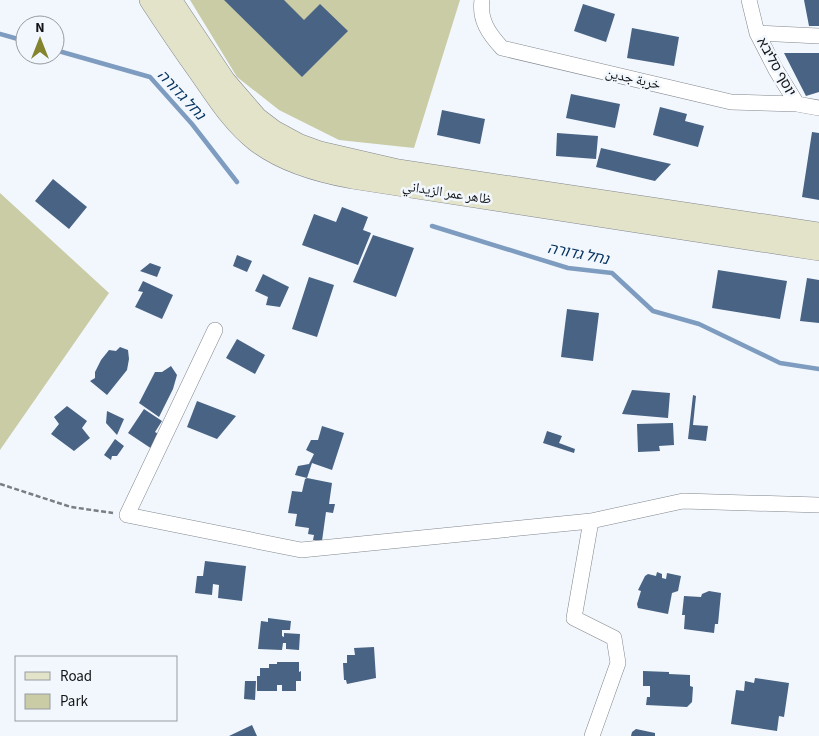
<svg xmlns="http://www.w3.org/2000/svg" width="819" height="736" font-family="'Source Sans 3','Noto Naskh Arabic','Noto Sans Hebrew',sans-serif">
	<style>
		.green { fill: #cacca6 }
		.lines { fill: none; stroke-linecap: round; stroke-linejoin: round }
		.stream { stroke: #7e9cbf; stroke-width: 4.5 }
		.building { fill: #486383 }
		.street-casing { stroke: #82878d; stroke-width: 16 }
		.secondary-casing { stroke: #82878d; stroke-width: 22 }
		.path { stroke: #7a7e82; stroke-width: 2.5; stroke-dasharray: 5 2.5; stroke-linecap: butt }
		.street { stroke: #fff; stroke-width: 15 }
		.secondary { stroke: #e3e3ca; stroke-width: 21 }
		.labels { text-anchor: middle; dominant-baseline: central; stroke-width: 5; stroke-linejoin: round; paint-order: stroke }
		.street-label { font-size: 14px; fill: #121416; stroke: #f2f7fe }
		.water-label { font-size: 15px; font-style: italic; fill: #04325e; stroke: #f2f7fe }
	</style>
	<rect width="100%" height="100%" fill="#f2f7fe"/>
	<path class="green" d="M190 0H460L414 148 339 140 279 110 237 77Z
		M0 193 109 293 0 450Z"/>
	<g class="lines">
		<path class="stream" d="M0 34 25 41
			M55 50 150 77 192 124 237 182
			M432 226 568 268 612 273 653 311 699 324 780 363 819 369"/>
	</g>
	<path class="building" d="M224 0H284L304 20 320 4 348 31 302 77Z
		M804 0H819V26H809Z
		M583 4 615 14 606 42 574 31Z
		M632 28 679 37 674 66 627 58Z
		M784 53H819V92L806 96Z
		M571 94 620 104 615 128 566 118Z
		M660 107 687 114 685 121 704 126 698 147 653 135Z
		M442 110 485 119 480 144 437 135Z
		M812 132 819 133V200L802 197Z
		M557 133 598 136 596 159 556 156Z
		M601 148 671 164 655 181 596 167Z
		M53 179 87 207 69 229 35 201Z
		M342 207 368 217 363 230 371 233 358 265 302 245 314 214 336 222Z
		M373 235 414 248 396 297 353 282Z
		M237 255 252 261 247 272 233 266Z
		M150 263 161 267 157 277 140 271Z
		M718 270 787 281 780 319 712 308Z
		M263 274 289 287 280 307 266 305 268 297 255 291Z
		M309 277 334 285 317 337 292 329Z
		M807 278 819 280V323L800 321Z
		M143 281 173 295 162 319 135 307 143 292 138 291Z
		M567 309 599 313 593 361 561 357Z
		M237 339 265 355 255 374 226 358Z
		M120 347 128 350 129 359 127 370 107 395 90 381 95 378V372L101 360 109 350 116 351Z
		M171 366 177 375 173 389 159 417 139 403 155 372H162Z
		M632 390 670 393 668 418 622 414Z
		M693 395 696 396 693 425 708 426 706 441 688 439Z
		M197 401 236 416 217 439 187 427Z
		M67 406 87 421 82 428 90 438 74 451 51 434 59 424 54 417Z
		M144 409 162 421 155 432 160 435 152 449 128 433Z
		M107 411 124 419 117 435 106 423Z
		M673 423 674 445 659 446 660 451 638 452 637 424Z
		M322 426 344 433 332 470 312 463 307 478 332 483 329 504H335L333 513 326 512 322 541 313 540 314 535 308 534 309 528 295 526 297 514 288 513 292 491 302 492 305 479 307 478 295 475 298 466 309 464 314 454 306 450 311 440H318Z
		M547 431 562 436 559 443 575 449 574 453 543 443Z
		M115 439 124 446 117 456H112L111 460 104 455Z
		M205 561 246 566 242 601 218 598 219 585 213 584 212 595 195 593 197 576H203Z
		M657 572 662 574V578L666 579 667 573 681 576 678 591 672 593 668 614 638 608 637 604 641 591 638 590 645 576 648 574 656 576Z
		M709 591 721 593 718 624H715L714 633 684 629 685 615H682L684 596 701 597 702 594Z
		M268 618 291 621 290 630H282V636L284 637V633L300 634 299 650 286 649V643H283L282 650 258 649 261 621 268 622Z
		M374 647 376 678 347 684 346 680H344L343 663H347V655H355L354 648Z
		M277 662H299V672L301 671V681H296V691H282V685H277V691H257V676H260V668H269V664H277Z
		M643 671 669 672V674L690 675V686L693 687 692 702 687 707 646 705 647 697H650V686H643Z
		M755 678 789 683 784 717 779 716 777 731 731 724 736 690 744 691 745 681 754 683Z
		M245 681H256L255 700 244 699Z
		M252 725 257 736H229Z
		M636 729 655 733V736H631L632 732Z"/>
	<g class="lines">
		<defs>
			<path id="street" d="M482 0C479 20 489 34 502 48L731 102 797 104 819 108
				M749 0 757 33 776 70 797 104
				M757 33 819 36
				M215 330 127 515 301 550 591 521 683 501 819 505
				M591 521 574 618 614 638 618 663 592 736"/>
			<path id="secondary" d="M150 0C167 26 184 51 202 76 218 99 233 123 256 141 283 162 319 172 352 178L819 250
				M171 0 225 81 257 118 274 131 298 144 320 152 398 170 819 233"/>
		</defs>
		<use href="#street" class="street-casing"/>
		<use href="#secondary" class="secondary-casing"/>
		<path class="path" d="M0 484 71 507 113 513"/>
		<use href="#street" class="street"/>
		<use href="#secondary" class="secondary"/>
	</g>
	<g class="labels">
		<g class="street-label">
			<text transform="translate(776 67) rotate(61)">יוסף סליבא</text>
			<text transform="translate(633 79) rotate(13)">خربة جدين</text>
			<text transform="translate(447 193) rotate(9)">ظاهر عمر الزيداني</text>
		</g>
		<g class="water-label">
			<text transform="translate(181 95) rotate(47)">נחל גדורה</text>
			<text transform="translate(578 254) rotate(11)">נחל גדורה</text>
		</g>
	</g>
	<rect x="15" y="656" width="162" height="65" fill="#f2f7fe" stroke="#989ca1"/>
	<rect x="25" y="672" width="25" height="8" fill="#e3e3ca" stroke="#989ca1"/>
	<text x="60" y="681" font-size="15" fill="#121416">Road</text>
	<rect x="25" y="694" width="25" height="15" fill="#cacca6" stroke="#989ca1"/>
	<text x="60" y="706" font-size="15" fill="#121416">Park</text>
	<g transform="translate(40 40)"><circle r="24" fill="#f2f7fe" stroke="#989ca1"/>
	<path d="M0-4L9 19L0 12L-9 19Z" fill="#83842d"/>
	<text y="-8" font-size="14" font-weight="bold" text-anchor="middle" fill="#121416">N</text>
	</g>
</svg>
